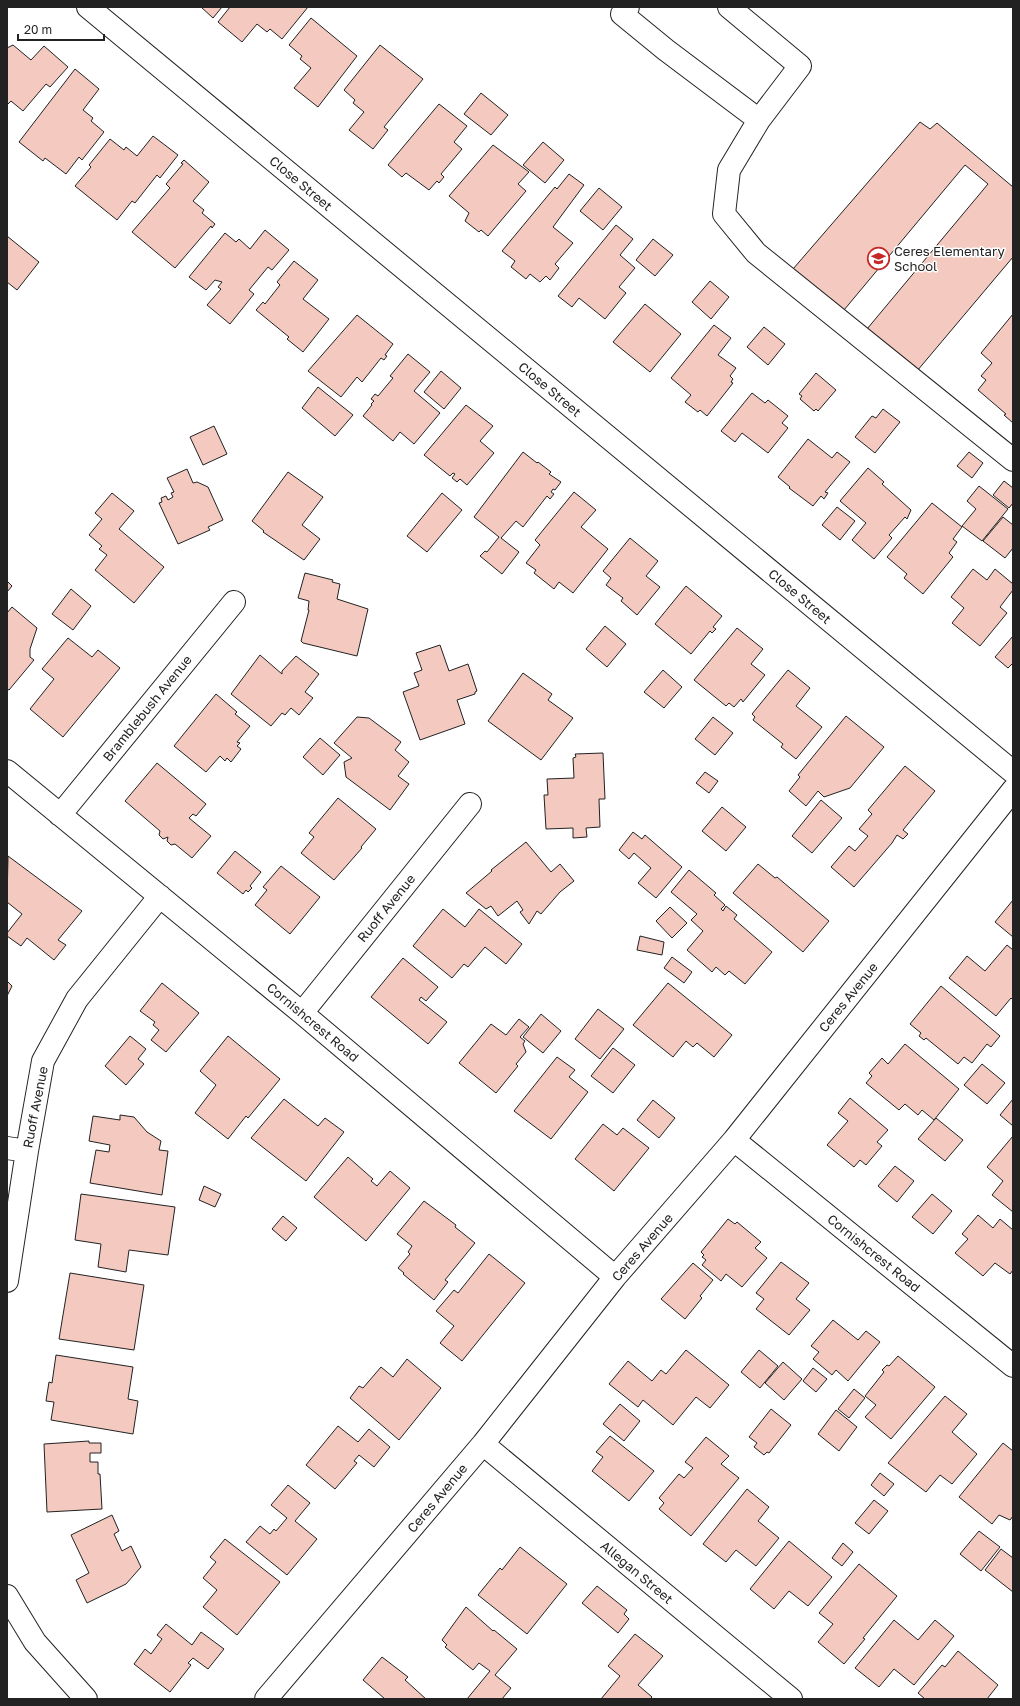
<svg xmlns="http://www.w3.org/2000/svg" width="1020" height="1706" font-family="'Golos Text',sans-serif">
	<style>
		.building { fill: #f3c9c0; stroke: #222 }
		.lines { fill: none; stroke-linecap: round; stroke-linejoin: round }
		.minor-casing { stroke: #222; stroke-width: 24 }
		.minor { stroke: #fff; stroke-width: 22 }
		.labels { text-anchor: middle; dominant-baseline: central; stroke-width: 3; stroke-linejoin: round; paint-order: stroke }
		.street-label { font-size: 13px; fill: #222; stroke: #fff }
		.poi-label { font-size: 13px; fill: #222; stroke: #fff; text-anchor: start }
	</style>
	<rect width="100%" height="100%" fill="#fff"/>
	<path class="building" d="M201 7H222L213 18Z
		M230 7H308L282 39 270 29 267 32 257 24 242 42 218 22Z
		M311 18 357 56 318 107 294 88 311 68 300 59 302 56 289 45Z
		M13 45 31 60 44 46 68 67 50 87 46 84 23 111 11 101 7 105V48Z
		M380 45 423 79 384 127 388 130 373 149 349 130 364 112 353 103 355 100 344 90Z
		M75 69 99 89 83 110 93 118 91 121 104 132 82 160 79 157 66 174 45 158 43 161 19 142Z
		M481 93 508 115 491 135 464 114Z
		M439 104 467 126 454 142 462 149 441 174 444 177 439 183 437 181 429 190 406 173 402 177 388 165Z
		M920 122 930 129 937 123 1013 187V257L917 371 867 329 988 184 965 165 844 310 793 269Z
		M153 136 178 155 160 178 157 175 135 203 132 201 117 220 75 186 91 167 89 165 110 139 124 150 126 147 137 156Z
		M543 142 564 160 545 183 523 165Z
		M493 145 529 172 518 184 526 191 488 236 481 230 479 232 465 221 469 213 449 196Z
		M184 160 209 182 193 201 204 210 202 213 215 224 212 228 211 226 175 268 132 232 170 188 166 184 183 164 181 163Z
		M569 174 584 185 553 227 573 243 555 264 559 268 550 280 546 276 540 282 530 274 526 279 511 267 515 261 502 251 555 187 557 189Z
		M599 188 622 207 603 230 580 211Z
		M616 225 633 239 620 255 635 268 619 287 626 293 605 319 579 298 572 307 558 296Z
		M265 230 289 250 272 270 268 267 249 290 254 294 230 324 207 305 221 289 218 287 222 282 215 280 206 290 189 277 225 233 236 242 239 239 250 249Z
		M7 236 39 262 17 290 7 282Z
		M653 239 673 255 655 276 636 260Z
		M294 261 318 280 303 299 329 319 303 352 287 339 289 337 256 310 263 302 265 304 280 285 277 282Z
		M710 281 729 297 711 319 692 302Z
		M645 304 681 334 650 372 613 342Z
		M1013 314V423L1004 415 1006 414 978 390 986 380 981 376 992 363 981 353Z
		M357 315 393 344 385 355 387 356 384 360 381 358 362 382 357 377 341 397 308 371Z
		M714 325 731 338 718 355 736 368 730 376 733 379 731 382 733 383 707 416 700 410 698 412 685 402 691 395 671 378Z
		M764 327 785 344 768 365 747 347Z
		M408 354 430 372 414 391 440 413 414 444 400 432 393 441 363 416 372 405 371 404 374 401 371 399 375 394 378 396 393 378 390 376Z
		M441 371 461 388 444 409 424 392Z
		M816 373 836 390 818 411 816 409 814 411 800 399 802 396 799 394Z
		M318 387 353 415 335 436 302 408Z
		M752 393 765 403 768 400 788 416 782 423 788 428 768 453 742 433 735 442 721 431Z
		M466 405 493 426 480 441 494 453 467 485 460 479 457 482 452 478 455 474 453 473 450 476 424 455Z
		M883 409 900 422 875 453 855 437 872 416 876 418Z
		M214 426 227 454 203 465 190 437Z
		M808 439 832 458 837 452 850 462 825 492 828 493 824 499 821 496 813 506 789 488 790 487 778 477Z
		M523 452 537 463 538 462 551 472 549 474 561 482 555 490 553 489 551 492 554 494 550 499 547 496 523 527 516 521 501 538 519 552 502 574 480 556 485 551 487 552 499 537 474 517Z
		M969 452 983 463 972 478 957 466Z
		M868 468 884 482 882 484 911 510 907 519 905 517 889 535 892 538 874 559 852 540 866 523 840 501Z
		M187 469 193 483 197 482 208 487 223 520 208 527 210 530 178 544 159 503 162 502 161 498 166 496 168 500 173 497 171 493 174 492 167 478Z
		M288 472 323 497 302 525 320 539 304 560 263 532 264 531 252 521Z
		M1004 481 1013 488V503L1009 508 993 495Z
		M979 486 1008 509 982 541 962 526 976 509 967 501Z
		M574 492 596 510 581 527 608 549 573 593 559 582 554 589 534 573 536 570 526 563 540 545 535 540Z
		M112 493 134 511 119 529 164 567 134 603 95 570 107 555 99 549 102 546 89 535 102 519 95 513Z
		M442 493 462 510 427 552 407 536Z
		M932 503 962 527 953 539 957 542 949 553 953 557 923 594 904 578 907 574 887 557Z
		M837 507 855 521 840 540 822 525Z
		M1003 517 1013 525V548L1005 558 983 541Z
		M630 538 658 561 646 576 660 587 637 615 621 601 623 598 606 585 611 578 603 571Z
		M973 569 987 580 995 569 1013 584V590L1000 607 1007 613 980 646 952 623 964 608 951 597Z
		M305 573 333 580 332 582 340 584 337 599 368 609 357 656 303 643 301 641 309 610H308L309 601 298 598Z
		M7 581 12 586 7 592Z
		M686 586 722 616 713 627 716 629 712 633 710 631 691 654 655 624Z
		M71 589 91 606 73 630 52 614Z
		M12 607 37 628 30 649V657L34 660 9 690 7 689V613Z
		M605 626 626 644 607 667 586 649Z
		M737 628 763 649 751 664 765 675 743 702 741 699 734 707 729 703 726 706 694 680Z
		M1013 636V663L1008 668 995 657Z
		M68 638 92 657 98 650 120 668 63 737 30 709 54 679 42 669Z
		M440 645 449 671 468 664 477 691 475 692V694L457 700 465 724 420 740 403 692 419 686 414 673 422 670 416 653Z
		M260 655 282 674V671L296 656 319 674 305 692 313 698 299 715 291 708 285 715 282 713 271 726 231 694Z
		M663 670 682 687 664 708 644 692Z
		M788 670 810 688 796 706 822 727 796 759 781 747 783 744 753 720 755 717 752 714Z
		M523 673 552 694 548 700 573 718 541 760 488 721Z
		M216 694 237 712 235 714 250 726 237 742 240 743 237 746 241 749 231 762 227 758 225 761 220 756 206 772 174 746Z
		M846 716 884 747 850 788 824 797 818 791 806 806 789 791 800 777 798 775Z
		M357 717 369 718 401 742 395 750 409 762 398 776 409 784 390 810 346 777 344 762 352 758 334 743Z
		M713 717 733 733 715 755 695 739Z
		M320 738 340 755 323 775 303 757Z
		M603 753 605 799H599L600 827 586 828 587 837 573 838V828L546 829 544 795H548L547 779 574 778 573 758 576 757 575 754Z
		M157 763 206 804 196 816 193 814 189 818 211 836 192 858 175 844 171 845 167 841 168 837 163 839 159 835 160 831 125 801Z
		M905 766 935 791 903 830 908 834 903 839 897 835 892 843 854 887 831 867 849 846 855 851 868 836 859 829 872 814 868 810Z
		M705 772 718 781 709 793 696 783Z
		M338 798 376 829 361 847 362 848 334 880 301 853 314 837 309 833Z
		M821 800 842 818 812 853 792 836Z
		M722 807 746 827 726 851 702 831Z
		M633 832 642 839 645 835 682 867 656 898 638 883 651 868 634 853 629 859 619 850Z
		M526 842 551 872 560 864 574 881 560 892 541 914 537 911 529 924 520 912 523 910 517 901 498 916 491 906 486 909 466 893 492 871 491 870Z
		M235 851 261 872 250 886 252 888 248 892 246 890 243 894 217 873Z
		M8 856 82 911 58 940 66 945 54 960 27 938 21 946 7 936V933L22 914 7 902Z
		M758 864 775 878 777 877 829 921 803 952 733 893Z
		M281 866 320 897 290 934 255 905 267 890 263 887Z
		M689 870 716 893 714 895 725 905 721 909 723 911 726 906 737 915 734 919 772 952 745 984 729 971 725 975 716 967 712 972 687 950 703 931 691 920 697 914 671 892Z
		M1013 900V937L995 922Z
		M670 907 687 923 672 938 656 921Z
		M443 909 465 927 479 909 522 944 506 964 485 947 468 967 464 964 452 978 413 946Z
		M640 936 664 942 662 955 637 950Z
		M1007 945 1013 950V1000L1011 998 996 1016 949 978 967 956 985 971Z
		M672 957 692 972 684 983 664 968Z
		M403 958 438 987 426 1001 421 997 419 1000 447 1022 428 1044 371 997Z
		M7 981 12 986 7 996Z
		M162 983 199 1013 166 1052 151 1040 159 1030 153 1025 155 1022 140 1011Z
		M668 983 732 1035 714 1057 697 1043 693 1047 686 1041 673 1057 633 1025Z
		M941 986 1000 1036 991 1047 987 1044 972 1063 964 1057 958 1064 926 1038 924 1040 919 1036 921 1033 910 1024Z
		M598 1009 624 1029 600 1059 575 1039Z
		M541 1014 561 1031 543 1053 523 1037Z
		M519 1019 529 1027 520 1037 525 1041 523 1044 526 1052 516 1064 518 1066 496 1093 459 1063 491 1024 506 1035Z
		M130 1036 146 1049 138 1059 144 1064 126 1085 105 1066Z
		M228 1036 280 1079 248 1118 246 1116 228 1139 195 1113 216 1085 200 1071Z
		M905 1044 959 1089 934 1120 922 1110 918 1115 905 1104 899 1110 866 1083 872 1076 869 1073 882 1058 888 1064Z
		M613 1048 635 1065 613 1093 591 1076Z
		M557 1057 575 1070 569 1077 588 1092 551 1139 514 1111Z
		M982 1064 1005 1083 987 1104 964 1085Z
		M850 1098 888 1130 877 1142 882 1146 866 1165 860 1160 854 1167 827 1145 848 1121 838 1113Z
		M284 1099 318 1126 325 1118 344 1132 306 1181 251 1138Z
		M1013 1099V1126L1000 1115Z
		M653 1100 675 1118 659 1138 637 1120Z
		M120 1115 134 1117 147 1132 161 1141 159 1150 168 1151 162 1195 90 1183 96 1150 109 1152 110 1145 89 1141 93 1116 120 1120Z
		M936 1118 963 1140 945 1161 918 1139Z
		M603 1124 617 1135 623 1128 649 1148 614 1191 575 1159Z
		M1013 1136V1212L992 1195 1003 1181 987 1167Z
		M348 1157 373 1179 371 1181 377 1186 390 1171 410 1188 366 1241 314 1197Z
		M895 1166 914 1181 897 1202 878 1186Z
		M204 1186 221 1194 215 1207 199 1200Z
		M81 1194 175 1207 168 1255 129 1250 126 1272 98 1267 101 1244 75 1240Z
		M932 1194 952 1211 933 1234 912 1217Z
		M424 1201 456 1225 455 1227 475 1243 445 1280 448 1282 434 1300 403 1274 404 1273 398 1268 410 1254 408 1252 412 1246 397 1234Z
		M978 1215 993 1228 1000 1219 1013 1230V1270L1010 1274 995 1263 983 1276 955 1253 968 1239 962 1234Z
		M283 1216 297 1228 286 1241 272 1229Z
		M728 1219 735 1224 737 1222 761 1242 755 1248 767 1258 742 1287 726 1274 721 1281 702 1265 706 1260 702 1257 704 1255 701 1252Z
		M489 1254 525 1283 462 1361 440 1343 454 1326 436 1311 454 1290 458 1293Z
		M781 1262 809 1283 796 1299 810 1310 789 1335 756 1309 764 1299 756 1293Z
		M693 1263 713 1280 700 1296 702 1298 685 1319 661 1299Z
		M70 1273 144 1285 134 1350 59 1339Z
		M833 1320 858 1340 866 1331 880 1342 848 1381 836 1370 832 1375 813 1359 819 1352 811 1346Z
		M686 1350 729 1385 710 1408 696 1397 673 1425 643 1400 638 1407 609 1384 628 1361 652 1381 661 1370 666 1374Z
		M759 1350 778 1366 760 1388 741 1372Z
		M56 1355 133 1367 128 1399 138 1401 133 1434 51 1420 54 1402 46 1401 49 1382 52 1383Z
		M898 1356 935 1387 891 1439 865 1417 876 1405 865 1396 884 1372 882 1370 887 1365 889 1366Z
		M407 1359 441 1388 399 1440 350 1398 359 1386 363 1388 381 1367 393 1377Z
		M783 1362 802 1379 784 1400 765 1383Z
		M813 1368 827 1379 816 1392 803 1381Z
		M854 1389 865 1398 849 1418 838 1409Z
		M945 1396 967 1414 952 1432 977 1454 952 1484 940 1475 926 1492 888 1463Z
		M620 1404 640 1421 624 1441 603 1424Z
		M771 1409 791 1425 769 1453 767 1452 764 1455 754 1447 757 1443 749 1437Z
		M836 1410 857 1427 839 1451 818 1434Z
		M338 1426 358 1442 369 1429 390 1447 374 1467 359 1455 354 1461 357 1463 335 1489 306 1465Z
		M610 1436 654 1471 629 1501 592 1471 603 1457 596 1452Z
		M706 1437 729 1456 721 1464 739 1478 691 1536 659 1509 664 1503 659 1498 679 1474 684 1478 693 1468 685 1462Z
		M89 1441V1443H101V1453H90V1462H98V1474H100L102 1509 47 1512 44 1444Z
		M1003 1443 1013 1451V1516L1010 1520 999 1515 992 1524 959 1497Z
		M880 1473 894 1484 884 1496 871 1485Z
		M288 1485 310 1503 295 1521 317 1539 287 1575 246 1542 260 1526 270 1534 274 1529 276 1531 287 1518 271 1505Z
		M747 1489 769 1507 758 1521 779 1538 756 1566 736 1550 726 1562 703 1544Z
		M874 1500 888 1511 869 1534 855 1523Z
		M112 1515 119 1531 114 1534 122 1551 131 1546 141 1567 126 1584 87 1603 76 1580 89 1573 71 1535Z
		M979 1531 1000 1547 981 1571 960 1554Z
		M225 1539 280 1582 237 1635 203 1607 217 1590 203 1578 216 1562 210 1557Z
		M789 1541 832 1577 808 1606 789 1591 774 1609 750 1589Z
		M843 1543 853 1552 842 1566 832 1558Z
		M520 1547 567 1584 527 1634 478 1595 500 1568 502 1570Z
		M1001 1549 1013 1558V1592L985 1570Z
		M859 1564 897 1596 863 1638 865 1639 844 1664 818 1642 833 1624 819 1613Z
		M597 1586 627 1610 624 1614 629 1619 618 1633 582 1603Z
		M466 1607 493 1631 494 1630 517 1649 495 1675 511 1688 502 1699H467L490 1671 479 1663 473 1670 445 1647 447 1645 442 1640Z
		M894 1620 918 1640 935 1620 954 1636 914 1685 894 1669 879 1687 855 1668Z
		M166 1624 192 1645 201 1632 224 1649 208 1669 193 1658 188 1663 191 1665 170 1692 134 1664 145 1649 151 1654 162 1639 157 1635Z
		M635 1634 663 1656 638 1685 652 1697 650 1699H601L620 1676 608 1666Z
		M958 1651 998 1685 987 1699H925L918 1693 942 1665 945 1667Z
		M382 1657 408 1677 405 1680 426 1699H385L363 1680Z"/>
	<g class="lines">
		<defs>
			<path id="minor" d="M88 7 1013 772
				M628 7 622 14 666 50 759 120
				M729 7 800 66 759 120 729 170 724 214 756 253 1013 460
				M7 771 302 1013 615 1277
				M60 815 234 602
				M302 1013 470 804
				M734 1140 1013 1366
				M7 1148 27 1151
				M7 1281 27 1151 43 1061 77 999 160 896
				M483 1444 791 1699
				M7 1596 35 1642 86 1699
				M266 1699 483 1444 615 1277 734 1140 1013 790"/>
		</defs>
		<use href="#minor" class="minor-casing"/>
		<use href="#minor" class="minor"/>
	</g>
	<defs>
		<symbol id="school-ring" viewBox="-11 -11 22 22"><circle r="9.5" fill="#fff" stroke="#c62828" stroke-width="1.5"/><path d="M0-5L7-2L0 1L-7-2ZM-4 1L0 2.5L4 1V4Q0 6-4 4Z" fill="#c62828"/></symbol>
	</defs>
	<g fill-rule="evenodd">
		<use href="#school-ring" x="866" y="246" width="25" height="25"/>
	</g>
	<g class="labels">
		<g class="street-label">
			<text transform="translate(301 183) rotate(40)">Close Street</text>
			<text transform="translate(550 389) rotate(40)">Close Street</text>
			<text transform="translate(800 596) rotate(40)">Close Street</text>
			<text transform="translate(147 708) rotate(-51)">Bramblebush Avenue</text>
			<text transform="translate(386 908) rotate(-51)">Ruoff Avenue</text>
			<text transform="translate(848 997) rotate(-51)">Ceres Avenue</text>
			<text transform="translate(313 1022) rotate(40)">Cornishcrest Road</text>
			<text transform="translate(35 1107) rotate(-79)">Ruoff Avenue</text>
			<text transform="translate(642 1247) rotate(-49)">Ceres Avenue</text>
			<text transform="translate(874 1253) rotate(39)">Cornishcrest Road</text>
			<text transform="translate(437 1498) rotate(-50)">Ceres Avenue</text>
			<text transform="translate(637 1572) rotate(40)">Allegan Street</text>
		</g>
		<g class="poi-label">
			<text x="894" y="251">Ceres Elementary<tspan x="894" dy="15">School</tspan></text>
		</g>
	</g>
	<rect width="1020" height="1706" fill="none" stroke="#222222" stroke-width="16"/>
	<path d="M18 34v6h86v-6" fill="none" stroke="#222222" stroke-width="2"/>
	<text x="24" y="34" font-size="12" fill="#222222" stroke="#ffffff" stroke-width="3" paint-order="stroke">20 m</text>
</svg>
